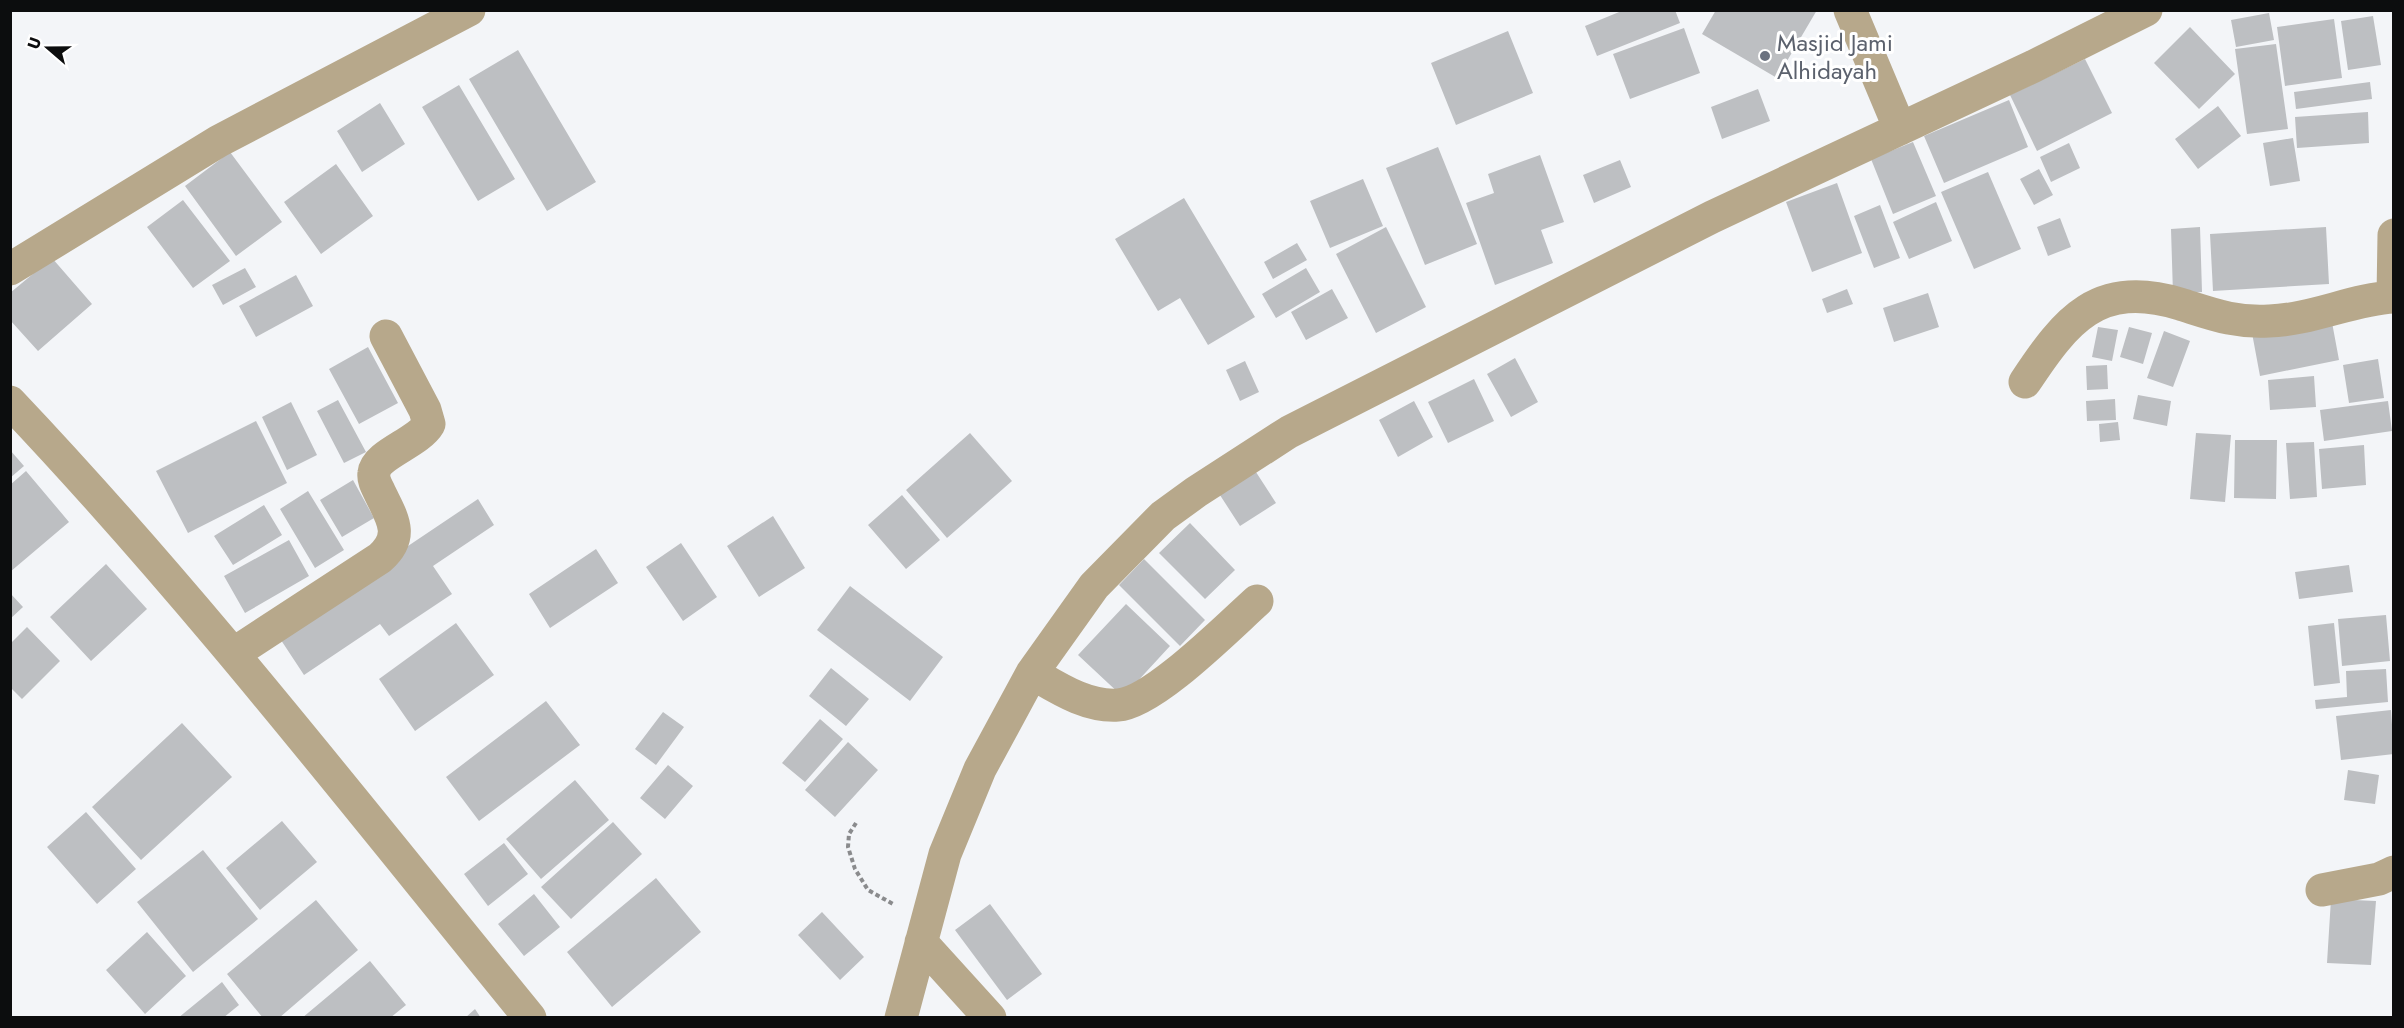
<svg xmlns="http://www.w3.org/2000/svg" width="2404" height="1028" font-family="Jost,sans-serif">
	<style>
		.building { fill: #bdbfc2 }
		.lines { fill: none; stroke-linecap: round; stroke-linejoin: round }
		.path { stroke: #8a8b8d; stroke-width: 4; stroke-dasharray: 4.5 3; stroke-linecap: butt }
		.minor { stroke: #b7a88b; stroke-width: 33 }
		.worship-dot { fill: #6b7280; stroke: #fff; stroke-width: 2 }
		.labels { text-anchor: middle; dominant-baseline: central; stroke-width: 6; stroke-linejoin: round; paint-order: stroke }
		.worship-label { font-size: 24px; fill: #5b616d; stroke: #fff; text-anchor: start }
	</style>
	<rect width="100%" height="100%" fill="#f3f5f8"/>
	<path class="building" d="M1624 10H1675L1680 23 1597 56 1585 26Z
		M1716 10H1817L1777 78 1702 34Z
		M2269 13 2274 40 2236 47 2231 20Z
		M2373 16 2381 65 2348 70 2341 21Z
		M2334 19 2342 78 2285 86 2277 27Z
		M2190 27 2235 74 2199 109 2154 63Z
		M1684 28 1700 73 1630 99 1613 54Z
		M1508 31 1533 93 1456 125 1431 63Z
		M2276 44 2288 129 2247 134 2235 49Z
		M518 50 596 182 547 211 469 79Z
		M2085 59 2112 113 2037 151 2010 95Z
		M2370 82 2372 99 2296 109 2294 92Z
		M459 85 515 179 478 201 422 107Z
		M1758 89 1770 121 1722 139 1711 107Z
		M2009 100 2028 147 1944 183 1924 136Z
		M380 103 405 144 362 172 337 131Z
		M2218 106 2241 136 2198 169 2175 139Z
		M2368 112 2369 143 2297 148 2295 117Z
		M2293 138 2300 181 2270 186 2263 143Z
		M1913 142 1936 196 1893 214 1871 159Z
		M2069 143 2080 168 2051 182 2040 157Z
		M1438 147 1477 244 1425 265 1386 168Z
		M230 152 282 222 236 256 185 186Z
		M1540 155 1564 222 1541 230 1553 263 1495 285 1466 203 1494 193 1488 174Z
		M1620 160 1631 187 1594 203 1583 175Z
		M336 164 373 216 321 254 284 202Z
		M2039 169 2053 195 2034 205 2020 179Z
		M1988 172 2021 249 1974 269 1941 192Z
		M1363 179 1383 226 1330 248 1310 201Z
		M1837 183 1862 253 1812 272 1786 202Z
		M1184 198 1255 317 1208 345 1180 298 1158 311 1115 239Z
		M183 200 230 261 193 288 147 227Z
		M1936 202 1952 241 1909 259 1893 222Z
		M1880 205 1900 258 1874 268 1854 216Z
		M2060 218 2071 247 2048 256 2037 227Z
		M1386 227 1426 307 1376 333 1336 254Z
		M2200 227 2202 292 2173 294 2171 229Z
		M2326 227 2329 284 2213 291 2210 234Z
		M1297 243 1307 260 1273 279 1264 262Z
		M52 258 92 304 38 351 10 320V293Z
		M245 268 256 287 223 305 212 285Z
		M1306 268 1320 292 1276 318 1262 294Z
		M296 275 313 306 256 337 239 306Z
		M1332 289 1348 318 1306 340 1291 312Z
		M1847 289 1853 304 1827 313 1822 299Z
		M1928 293 1939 327 1894 342 1883 308Z
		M2331 317 2339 360 2260 376 2252 333Z
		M2098 327 2118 330 2112 361 2092 357Z
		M2129 327 2152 333 2143 364 2120 357Z
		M2164 331 2190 341 2173 387 2147 378Z
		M368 347 398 403 359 424 329 369Z
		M1515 358 1538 402 1511 417 1487 374Z
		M2378 359 2384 398 2349 403 2343 365Z
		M1245 361 1259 392 1240 401 1226 370Z
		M2107 365 2108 389 2087 390 2086 366Z
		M2314 376 2316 407 2270 410 2268 380Z
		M1474 379 1494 421 1448 443 1428 402Z
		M2138 395 2171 401 2167 426 2133 419Z
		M2115 399 2116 420 2087 421 2086 401Z
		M338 400 366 452 344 463 317 411Z
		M1414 401 1433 437 1398 457 1379 420Z
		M2388 401 2392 431 2324 441 2320 410Z
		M291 402 317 455 287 470 262 417Z
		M256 421 287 483 188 533 156 471Z
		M2118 422 2120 440 2100 442 2099 424Z
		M970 433 1012 481 947 538 906 490Z
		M2196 433 2231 435 2225 502 2190 499Z
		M2235 440H2277L2276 499 2234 498Z
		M2314 442 2317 497 2290 499 2286 443Z
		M2364 445 2366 485 2322 489 2319 449Z
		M10 450 24 466 10 478Z
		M1254 469 1276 503 1240 526 1218 492Z
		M26 471 69 522 10 572V485Z
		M353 480 374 518 342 537 320 500Z
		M308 491 344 550 315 568 280 509Z
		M902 495 940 540 906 569 868 525Z
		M478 499 494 525 433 566 452 594 389 636 380 624 304 675 277 634Z
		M264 505 282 535 233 565 214 536Z
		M773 516 805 568 759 597 727 546Z
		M1190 523 1235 570 1205 599 1159 553Z
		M289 540 309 576 245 613 224 576Z
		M681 543 717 597 683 621 646 567Z
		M596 549 618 583 550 628 529 594Z
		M1144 559 1205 620 1180 646 1119 585Z
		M106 564 147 609 91 661 50 617Z
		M2349 565 2353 592 2299 599 2295 572Z
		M850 586 943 657 910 701 817 630Z
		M10 593 23 607 10 619Z
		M1126 604 1170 646 1123 697 1078 655Z
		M2386 615 2390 661 2342 666 2338 619Z
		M456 623 494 675 415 731 379 679Z
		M2334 623 2340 683 2314 686 2308 626Z
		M27 627 60 661 22 699 10 687V644Z
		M831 668 869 699 846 726 809 696Z
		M2386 669 2388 702 2316 709 2315 700 2347 697 2346 671Z
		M546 701 580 745 479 821 446 777Z
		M2391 710 2394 754 2341 760 2336 716Z
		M663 712 684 727 656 765 635 749Z
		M820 719 843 739 805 782 782 763Z
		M182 723 232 777 141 860 92 807Z
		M848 742 878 770 835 817 805 790Z
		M668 765 693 786 665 819 640 798Z
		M2348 770 2379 775 2375 804 2344 800Z
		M575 780 609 820 541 879 506 839Z
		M86 812 136 869 97 904 47 847Z
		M282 821 317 862 260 910 226 868Z
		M613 822 642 854 571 919 541 887Z
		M504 843 528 874 488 906 464 874Z
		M203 850 258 919 193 972 137 902Z
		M656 878 701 932 612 1007 567 952Z
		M534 894 560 927 524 956 498 924Z
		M2331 899 2376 901 2371 965 2327 963Z
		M316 900 358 950 279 1018H263L227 974Z
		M990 904 1042 974 1007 1000 955 930Z
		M822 912 864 957 840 980 798 935Z
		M147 932 186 976 145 1014 106 970Z
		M370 961 406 1005 390 1018H302Z
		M222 982 239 1005 223 1018H178Z
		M475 1009 481 1018H465Z"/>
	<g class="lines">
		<path class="path" d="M856 823 849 834 848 847 855 869 868 890 893 904"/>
		<path class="minor" d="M1850 10 1900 129
			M10 269 219 141 469 10
			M2393 296 2394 235
			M2025 382C2066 320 2098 279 2180 304 2212 314 2234 323 2269 321 2311 320 2353 299 2394 297
			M10 402C195 597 360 810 530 1018
			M233 654 380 558C406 535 391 517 379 491 376 485 373 479 374 473 376 454 418 443 429 424L425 410 386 336
			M1032 673C1058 688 1086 707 1118 705 1153 703 1228 627 1257 601
			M2322 890 2379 879 2394 872
			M921 942 990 1018
			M901 1018 945 854 980 769 1032 673 1094 586 1163 516 1196 492 1289 432 1712 217 2034 66 2146 10"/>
	</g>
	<circle class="worship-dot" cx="1765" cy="56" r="6"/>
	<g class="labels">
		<g class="worship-label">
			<text x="1777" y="42">Masjid Jami<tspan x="1777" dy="28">Alhidayah</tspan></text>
		</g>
	</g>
	<rect width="2404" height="1028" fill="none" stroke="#0c0d0e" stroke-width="24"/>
	<g transform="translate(48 48) rotate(290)" stroke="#ffffff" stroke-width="4.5" paint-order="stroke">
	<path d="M0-4.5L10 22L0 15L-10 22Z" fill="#0c0d0e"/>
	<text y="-9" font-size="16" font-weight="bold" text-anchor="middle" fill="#0c0d0e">U</text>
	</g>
</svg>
